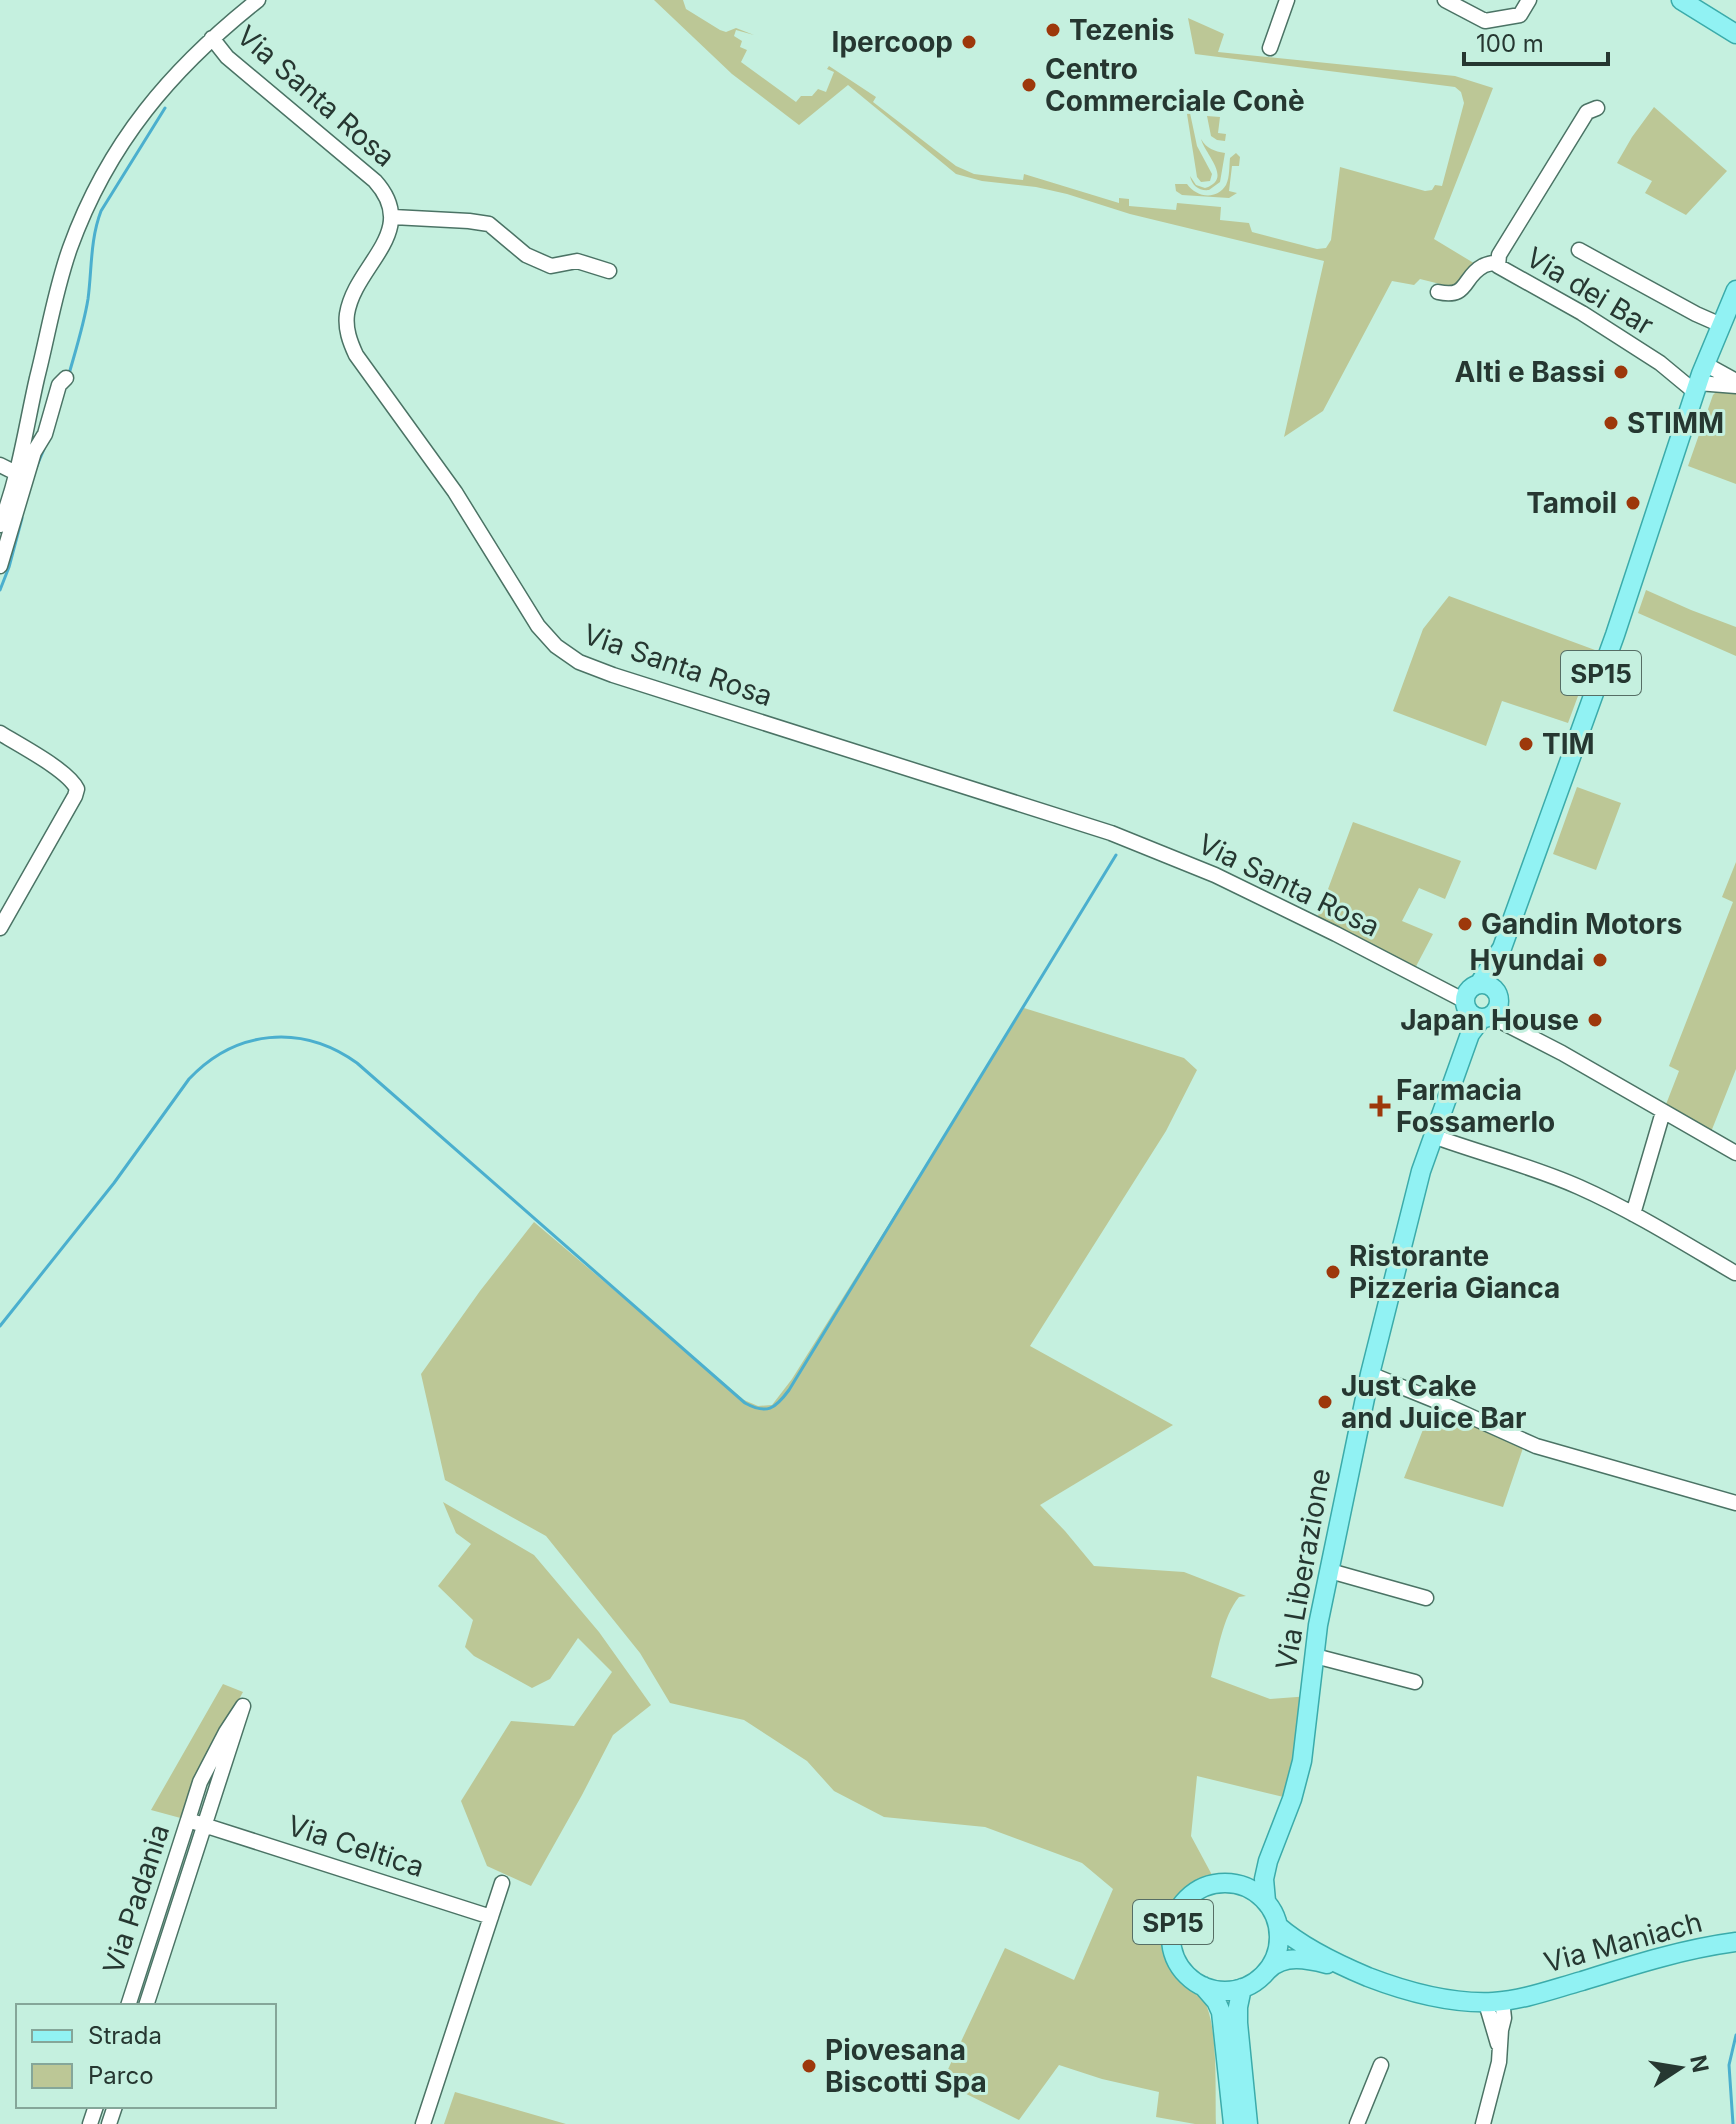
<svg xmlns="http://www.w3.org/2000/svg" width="1736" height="2124" font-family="Inter,sans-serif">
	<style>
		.green { fill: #bcc796 }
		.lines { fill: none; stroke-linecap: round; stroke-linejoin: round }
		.stream { stroke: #4bafce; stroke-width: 3 }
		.minor-casing { stroke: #4b7365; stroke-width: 17 }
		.major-casing { stroke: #3babaa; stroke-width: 21 }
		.minor { stroke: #fff; stroke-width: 14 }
		.major { stroke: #91f2f3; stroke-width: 18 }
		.poi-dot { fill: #9d380b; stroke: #c5f0df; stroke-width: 3 }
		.labels { text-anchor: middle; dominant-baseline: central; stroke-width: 6; stroke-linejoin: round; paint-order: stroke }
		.shield { fill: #c5f0df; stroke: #566e65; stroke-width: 2 }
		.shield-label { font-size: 26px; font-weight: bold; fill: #263731 }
		.poi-label { font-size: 28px; font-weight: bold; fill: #263731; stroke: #c5f0df; text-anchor: start }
		.street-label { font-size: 28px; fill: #263731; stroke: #c5f0df }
	</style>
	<rect width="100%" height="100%" fill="#c5f0df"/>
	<path class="green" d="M654 0H683L686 9 720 30 726 32 736 28 754 35 736 30 734 36 742 41 740 47 747 50 741 62 796 102 801 96H812L818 89 826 92 834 72 827 69 829 66 876 97 873 102 956 166 974 174 1023 180 1024 174 1119 203V198L1129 199V206L1176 210 1177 203 1221 207 1220 220 1249 223 1252 232 1317 249 1326 248 1331 240 1340 167 1425 191 1432 190 1435 185 1442 186 1464 103 1461 92 1455 87 1195 54 1188 18 1224 34 1218 52 1455 76 1493 88 1434 239 1477 265 1456 288 1420 279 1414 285 1392 281 1323 411 1284 437 1324 261 1130 214 1067 194 1036 187 982 181 956 174 848 85 799 125 732 74Z
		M1654 107 1727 171 1686 215 1645 193 1652 181 1617 163 1632 137Z
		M1190 113 1197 146 1212 174 1210 181 1201 182 1197 177 1187 114Z
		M1207 116 1220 117 1218 133 1226 134 1225 141 1217 140 1211 136Z
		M1201 139C1207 149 1214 151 1225 153L1220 182 1209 190C1199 191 1192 186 1190 176L1196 185 1205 188C1233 179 1206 156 1201 139Z
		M1236 153 1240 157 1239 166H1232L1229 191 1237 193 1229 198 1182 195 1176 191 1175 184H1187C1196 197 1216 201 1226 185 1230 177 1229 166 1230 158Z
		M1717 391 1736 393V484L1688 466 1713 395Z
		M1646 590 1691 610 1736 627V656L1638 613Z
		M1449 596 1595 650 1568 723 1502 701 1486 746 1393 711 1423 629Z
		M1577 787 1621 803 1596 870 1553 854Z
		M1353 822 1461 861 1445 899 1419 888 1402 921 1433 934 1412 974 1315 924Z
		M1736 862V1069L1709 1137 1663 1112 1679 1071 1669 1066 1733 902 1722 897Z
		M1024 1008 1184 1058 1197 1070 1166 1131 1030 1346 1173 1425 1040 1505 1065 1531 1094 1566 1184 1572 1246 1596 1239 1597C1222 1618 1218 1652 1211 1677L1270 1699 1310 1696 1292 1799 1197 1776 1191 1836 1212 1875C1173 1885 1148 1930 1170 1967 1179 1983 1201 1988 1207 2007 1218 2036 1215 2092 1216 2124H1195L1156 2117 1159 2092 1102 2079 1059 2065 1019 2120 942 2082 1005 1948 1074 1980 1113 1889 1082 1863 985 1827 884 1817 834 1791 807 1761 744 1720 670 1703 640 1653 546 1536 445 1480 421 1374 480 1291 534 1222 744 1400 758 1406 772 1405 792 1379Z
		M1433 1404 1523 1448 1503 1507 1404 1478Z
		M443 1502 534 1555 599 1632 651 1705 613 1735 582 1795 531 1886 487 1866 461 1801 511 1721 574 1726 612 1672 578 1638 550 1679 532 1688 474 1656 465 1647 473 1620 438 1586 471 1544 456 1533Z
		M223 1684 243 1692 199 1774 188 1820 151 1810Z
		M455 2092 566 2124H444Z"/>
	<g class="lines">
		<path class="stream" d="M69 374C76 349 84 324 88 299 92 269 90 240 101 211L165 108
			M36 468 44 449
			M0 590 9 567 22 518
			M0 1326 114 1183 189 1079C235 1030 301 1023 357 1063L745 1403C767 1415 775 1409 789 1390L1116 855
			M1733 2124 1729 2065 1736 2035"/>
		<defs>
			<path id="minor" d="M1445 0 1485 21 1520 15 1529 0
				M212 38 227 57 375 181C421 232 355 264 347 314 345 329 350 342 356 355L455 492 538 626 556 646 579 662 613 675 1111 833 1215 875 1336 934 1465 1001
				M1270 48 1287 0
				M1597 108 1587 112 1499 255 1498 266 1582 313 1660 363 1695 392
				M393 217 469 221 489 224 526 255 551 266 577 261 609 271
				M1579 250 1696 314 1721 325
				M1438 292C1469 299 1462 277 1483 266 1486 264 1493 263 1497 262
				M1705 364 1736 381
				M1698 383 1736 386
				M0 465 16 473
				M0 525C19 478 26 426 37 378 48 335 55 290 70 248 108 143 171 69 258 0
				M0 566 34 452 45 434 59 385 66 378
				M0 733C19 745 68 770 77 789L75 796 0 928
				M1490 1016 1562 1053 1736 1153
				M1433 1136C1482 1154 1532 1166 1579 1187 1633 1211 1684 1243 1735 1273
				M1633 1214 1663 1112
				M1370 1374 1434 1400 1536 1446 1736 1503
				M1330 1571 1426 1598
				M1315 1656 1415 1682
				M1493 2002 1488 2010 1498 2044
				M128 2006 188 1820 491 1917
				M146 2006 243 1706 226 1732 200 1782 188 1820
				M90 2124 96 2106
				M109 2124 115 2106
				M423 2124 502 1883
				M1357 2124 1381 2065
				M1483 2124 1499 2062 1501 2030 1504 2018 1503 2009 1499 2001"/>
			<path id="major" d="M1681 0 1736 34
				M1465 1001a17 17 0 1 1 34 0a17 17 0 1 1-34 0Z
				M1479 984 1502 948 1615 635 1701 374 1736 290
				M1171 1937a54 54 0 1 1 108 0a54 54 0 1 1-108 0Z
				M1266 1901 1264 1879 1268 1861 1292 1799 1302 1761 1318 1625 1370 1374 1421 1171 1470 1034 1482 1018
				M1278 1926C1303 1948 1337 1964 1368 1977 1407 1992 1451 2004 1493 2002 1524 2000 1553 1989 1582 1981 1633 1965 1683 1949 1736 1942
				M1268 1970C1284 1954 1307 1959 1327 1964
				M1203 1986 1216 2001 1221 2012 1233 2124
				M1242 1988 1238 2007V2023L1248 2124"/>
		</defs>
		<use href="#minor" class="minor-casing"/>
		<use href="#major" class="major-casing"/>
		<use href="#minor" class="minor"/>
		<use href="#major" class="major"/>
	</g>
	<g class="poi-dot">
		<circle cx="1053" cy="30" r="8"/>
		<circle cx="969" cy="42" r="8"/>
		<circle cx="1029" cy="85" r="8"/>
		<circle cx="1621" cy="372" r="8"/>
		<circle cx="1611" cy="423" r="8"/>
		<circle cx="1633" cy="503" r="8"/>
		<circle cx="1526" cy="744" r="8"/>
		<circle cx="1465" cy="924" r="8"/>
		<circle cx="1600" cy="960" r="8"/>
		<circle cx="1595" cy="1020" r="8"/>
		<path d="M1376 1094h8v8h8v8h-8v8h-8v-8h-8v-8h8z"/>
		<circle cx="1333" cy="1272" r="8"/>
		<circle cx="1325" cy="1402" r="8"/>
		<circle cx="809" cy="2066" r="8"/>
	</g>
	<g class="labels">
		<g class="shield">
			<rect x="1561" y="651" width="80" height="44" rx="6"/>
			<rect x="1133" y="1900" width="80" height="44" rx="6"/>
		</g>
		<g class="shield-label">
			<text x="1601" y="673">SP15</text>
			<text x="1173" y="1922">SP15</text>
		</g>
		<g class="poi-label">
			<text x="1069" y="30">Tezenis</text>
			<text x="953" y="42" text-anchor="end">Ipercoop</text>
			<text x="1045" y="69">Centro<tspan x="1045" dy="32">Commerciale Conè</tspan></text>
			<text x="1605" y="372" text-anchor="end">Alti e Bassi</text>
			<text x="1627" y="423">STIMM</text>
			<text x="1617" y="503" text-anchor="end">Tamoil</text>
			<text x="1542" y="744">TIM</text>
			<text x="1481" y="924">Gandin Motors</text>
			<text x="1584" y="960" text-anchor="end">Hyundai</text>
			<text x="1579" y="1020" text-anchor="end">Japan House</text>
			<text x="1396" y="1090">Farmacia<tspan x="1396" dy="32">Fossamerlo</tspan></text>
			<text x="1349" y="1256">Ristorante<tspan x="1349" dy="32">Pizzeria Gianca</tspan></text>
			<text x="1341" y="1386">Just Cake<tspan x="1341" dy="32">and Juice Bar</tspan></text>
			<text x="825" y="2050">Piovesana<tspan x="825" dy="32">Biscotti Spa</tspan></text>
		</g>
		<g class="street-label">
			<text transform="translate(316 96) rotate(41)">Via Santa Rosa</text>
			<text transform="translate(1590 291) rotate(31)">Via dei Bar</text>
			<text transform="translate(678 665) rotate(19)">Via Santa Rosa</text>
			<text transform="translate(1289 885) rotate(26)">Via Santa Rosa</text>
			<text transform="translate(1303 1569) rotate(-80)">Via Liberazione</text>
			<text transform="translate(356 1846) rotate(18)">Via Celtica</text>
			<text transform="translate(136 1899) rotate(-72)">Via Padania</text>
			<text transform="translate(1623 1942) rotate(-15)">Via Maniach</text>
		</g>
	</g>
	<rect x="16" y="2004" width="260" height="104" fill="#c5f0df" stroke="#85a699" stroke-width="2"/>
	<rect x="32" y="2030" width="40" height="12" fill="#91f2f3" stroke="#85a699" stroke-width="2"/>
	<text x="88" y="2044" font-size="24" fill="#263731">Strada</text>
	<rect x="32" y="2064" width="40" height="24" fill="#bcc796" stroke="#85a699" stroke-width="2"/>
	<text x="88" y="2084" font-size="24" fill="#263731">Parco</text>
	<g transform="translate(1680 2068) rotate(78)" stroke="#c5f0df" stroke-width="6" paint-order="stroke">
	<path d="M0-6L14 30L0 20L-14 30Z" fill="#263731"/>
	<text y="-12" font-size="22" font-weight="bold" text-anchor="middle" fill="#263731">N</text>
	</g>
	<path d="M1464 52v12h144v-12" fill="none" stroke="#263731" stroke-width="4"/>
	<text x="1476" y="52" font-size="24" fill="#263731" stroke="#c5f0df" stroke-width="6" paint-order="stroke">100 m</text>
</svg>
